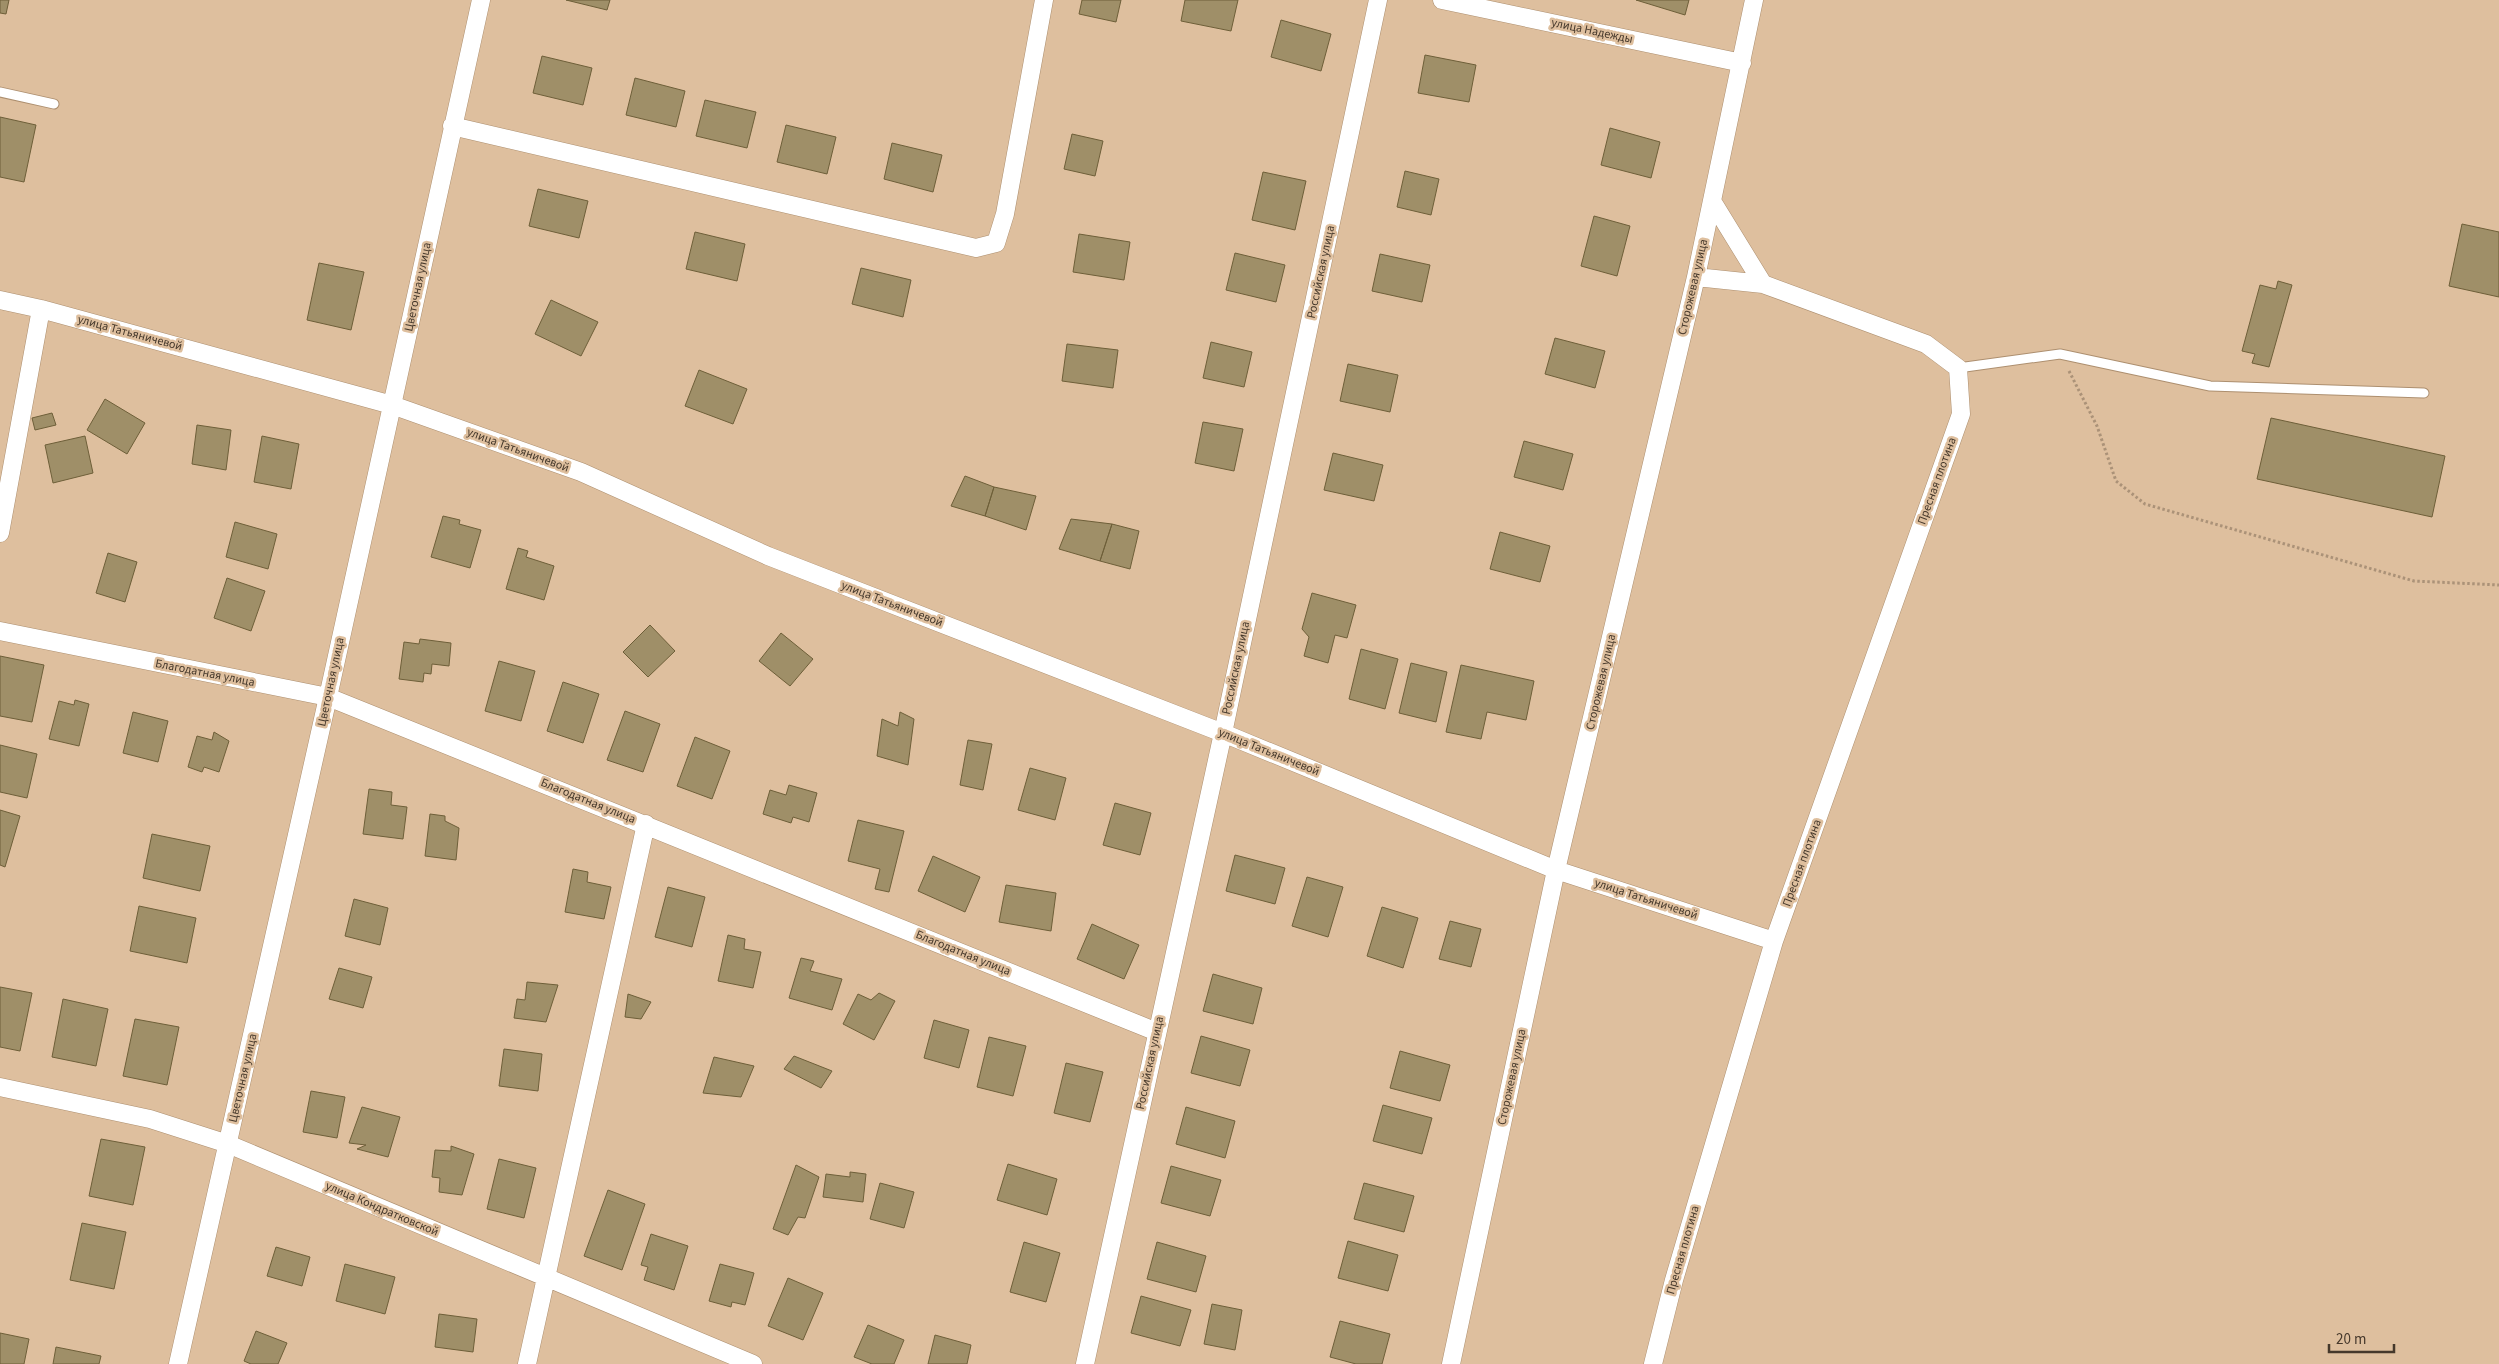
<svg xmlns="http://www.w3.org/2000/svg" width="2499" height="1364" font-family="'Source Sans 3',sans-serif">
	<style>
		.building { fill: #9f8f68; stroke: #6e5f39 }
		.lines { fill: none; stroke-linecap: round; stroke-linejoin: round }
		.lane-casing { stroke: #ad8f6f; stroke-width: 11 }
		.street-casing { stroke: #ad8f6f; stroke-width: 19 }
		.path { stroke: #ab9278; stroke-width: 3; stroke-dasharray: 2.5 2.5; stroke-linecap: butt }
		.lane { stroke: #fff; stroke-width: 9 }
		.street { stroke: #fff; stroke-width: 18 }
		.labels { text-anchor: middle; dominant-baseline: central; stroke-width: 5; stroke-linejoin: round; paint-order: stroke }
		.street-label { font-size: 12px; fill: #45382b; stroke: #debf9e }
	</style>
	<rect width="100%" height="100%" fill="#debf9e"/>
	<path class="building" d="M0 0H9L6 14 0 13Z
		M566 0H610L607 10Z
		M1082 0H1121L1116 22 1079 14Z
		M1185 0H1238L1231 31 1181 21Z
		M1636 0H1689L1685 15Z
		M1281 20 1331 34 1321 71 1271 57Z
		M1425 55 1476 65 1469 102 1418 93Z
		M542 56 592 68 583 105 533 93Z
		M635 78 685 91 676 127 626 115Z
		M705 100 756 112 747 148 696 136Z
		M0 117 36 125 24 182 0 177Z
		M786 125 836 137 827 174 777 162Z
		M1610 128 1660 142 1651 178 1601 165Z
		M1072 134 1103 141 1095 176 1064 169Z
		M892 143 942 155 933 192 884 179Z
		M1405 171 1439 179 1431 215 1397 207Z
		M1263 172 1306 181 1295 230 1252 220Z
		M538 189 588 201 579 238 529 226Z
		M1594 216 1630 226 1617 276 1581 266Z
		M2462 224 2499 232V297L2449 286Z
		M695 232 745 244 737 281 686 269Z
		M1079 234 1130 242 1124 280 1073 272Z
		M1235 253 1285 265 1276 302 1226 290Z
		M1380 254 1430 265 1422 302 1372 291Z
		M319 263 364 272 351 330 307 320Z
		M861 268 911 280 903 317 852 304Z
		M2278 281 2292 285 2269 367 2252 363 2255 354 2242 351 2260 285 2276 289Z
		M551 300 598 322 581 356 535 334Z
		M1555 338 1605 351 1595 388 1545 374Z
		M1211 342 1252 352 1244 387 1203 378Z
		M1067 344 1118 350 1113 388 1062 381Z
		M1348 364 1398 375 1390 412 1340 401Z
		M699 370 747 389 733 424 685 406Z
		M105 399 145 423 127 454 87 430Z
		M52 413 56 425 35 430 32 418Z
		M2271 418 2445 456 2432 517 2257 479Z
		M1203 422 1243 429 1234 471 1195 463Z
		M197 425 231 430 226 470 192 464Z
		M85 436 93 473 53 483 45 445Z
		M262 436 299 444 291 489 254 482Z
		M1524 441 1573 454 1563 490 1514 477Z
		M1333 453 1383 465 1374 501 1324 490Z
		M965 476 994 487 985 516 951 506Z
		M994 487 1036 496 1026 530 985 516Z
		M443 516 460 520 459 524 481 530 470 568 431 557Z
		M1071 519 1112 524 1100 561 1059 549Z
		M235 522 277 534 268 569 226 557Z
		M1112 524 1139 531 1130 569 1100 561Z
		M1500 532 1550 546 1540 582 1490 569Z
		M518 548 528 551 526 557 554 566 544 600 506 589Z
		M108 553 137 562 125 602 96 593Z
		M227 578 265 591 251 631 214 618Z
		M1312 593 1356 605 1347 638 1335 635 1328 663 1304 656 1309 637 1302 629Z
		M650 625 675 651 648 677 623 652Z
		M781 633 813 659 790 686 759 661Z
		M420 639 451 643 449 666 432 664 431 674 424 673 423 682 399 679 404 642 419 644Z
		M1361 649 1398 659 1385 709 1349 699Z
		M0 656 44 665 32 722 0 716Z
		M499 661 535 671 521 721 485 711Z
		M1411 663 1447 672 1436 722 1399 713Z
		M1461 665 1534 681 1526 720 1487 712 1481 739 1446 732Z
		M563 682 599 694 583 743 547 731Z
		M75 700 89 704 79 746 49 739 59 701 74 705Z
		M625 711 660 724 643 772 607 760Z
		M133 712 168 721 158 762 123 753Z
		M900 712 914 719 908 765 877 756 882 719 898 726Z
		M214 732 229 741 219 772 204 767 202 772 188 767 197 736 212 740Z
		M695 737 730 751 712 799 677 786Z
		M968 740 992 744 983 790 960 785Z
		M0 745 37 754 27 798 0 792Z
		M1030 768 1066 778 1055 820 1018 810Z
		M789 785 817 793 809 822 793 817 791 823 763 814 770 790 786 795Z
		M369 789 392 792 391 805 407 807 403 839 363 834Z
		M1115 803 1151 813 1140 855 1103 845Z
		M0 810 20 816 5 867 0 865Z
		M430 814 445 816V821L459 828 456 860 425 856Z
		M858 820 904 831 889 892 875 889 880 869 848 861Z
		M152 834 210 846 200 891 143 878Z
		M1235 855 1285 868 1275 904 1226 891Z
		M933 856 980 877 965 912 918 891Z
		M573 869 588 872 587 882 611 887 604 919 565 912Z
		M1307 877 1343 887 1328 937 1292 926Z
		M1006 885 1056 893 1051 931 999 922Z
		M668 887 705 897 692 947 655 937Z
		M354 899 388 908 380 945 345 936Z
		M139 906 196 918 187 963 130 951Z
		M1382 907 1418 918 1403 968 1367 956Z
		M1450 921 1481 929 1471 967 1439 959Z
		M1092 924 1139 945 1124 979 1077 959Z
		M728 935 745 939 744 949 761 952 753 988 718 981Z
		M801 958 814 961 810 971 842 979 832 1010 789 998Z
		M339 968 372 977 363 1008 329 999Z
		M1213 974 1262 988 1253 1024 1203 1011Z
		M527 982 558 985 546 1022 514 1018 517 999 525 1000Z
		M0 987 32 993 20 1051 0 1047Z
		M879 993 895 1001 874 1040 843 1024 858 994 871 1000Z
		M628 994 651 1002 641 1019 625 1017Z
		M63 999 108 1009 96 1066 52 1057Z
		M135 1019 179 1027 167 1085 123 1076Z
		M934 1020 969 1030 959 1068 924 1058Z
		M1201 1036 1250 1050 1240 1086 1191 1073Z
		M989 1037 1026 1046 1013 1096 977 1087Z
		M504 1049 542 1054 538 1091 499 1086Z
		M1400 1051 1450 1065 1440 1101 1390 1088Z
		M794 1056 832 1071 821 1088 784 1069Z
		M714 1057 754 1066 741 1097 703 1093Z
		M1066 1063 1103 1072 1090 1122 1054 1113Z
		M311 1091 345 1097 337 1138 303 1132Z
		M1383 1105 1432 1118 1422 1154 1373 1141Z
		M362 1107 400 1117 388 1157 357 1149 366 1145 349 1143Z
		M1186 1107 1235 1121 1225 1158 1176 1144Z
		M101 1139 145 1147 133 1205 89 1196Z
		M451 1146 474 1154 462 1195 439 1192 440 1178 432 1177 435 1150 451 1151Z
		M499 1159 536 1168 524 1218 487 1209Z
		M1008 1164 1057 1179 1047 1215 997 1200Z
		M796 1165 819 1177 805 1218 798 1217 788 1235 773 1229Z
		M1171 1166 1221 1180 1210 1216 1161 1203Z
		M850 1172 866 1174 863 1202 823 1197 826 1174 850 1177Z
		M880 1183 914 1192 904 1228 870 1219Z
		M1364 1183 1414 1196 1404 1232 1354 1219Z
		M608 1190 645 1204 622 1270 584 1256Z
		M82 1223 126 1232 114 1289 70 1280Z
		M651 1234 688 1246 674 1290 644 1280 648 1267 641 1265Z
		M1348 1241 1398 1255 1388 1291 1338 1278Z
		M1024 1242 1060 1253 1046 1302 1010 1292Z
		M1157 1242 1206 1256 1196 1292 1147 1279Z
		M276 1247 310 1257 302 1286 267 1276Z
		M345 1264 395 1277 385 1314 336 1301Z
		M720 1264 754 1273 745 1305 732 1302 731 1307 709 1301Z
		M788 1278 823 1293 803 1340 768 1326Z
		M1141 1296 1191 1310 1180 1346 1131 1333Z
		M1212 1304 1242 1310 1235 1350 1204 1344Z
		M439 1314 477 1319 473 1352 435 1347Z
		M1340 1321 1390 1334 1382 1364H1356L1330 1357Z
		M868 1325 904 1340 894 1364H872L854 1357Z
		M256 1331 287 1343 278 1364H251L244 1361Z
		M0 1333 29 1339 24 1364H0Z
		M935 1335 971 1345 967 1364H928Z
		M56 1347 101 1356 99 1364H53Z"/>
	<g class="lines">
		<defs>
			<path id="lane" d="M0 92 54 104
				M1958 368 2060 354 2210 386 2424 393"/>
			<path id="street" d="M1442 0 1742 63
				M452 126 976 248 996 243 1005 214 1044 0
				M1712 201 1763 284
				M0 300 41 309 392 405 581 472 768 556 1223 733 1556 870 1774 941
				M0 533 41 309
				M0 631 328 697 1157 1032
				M0 1087 150 1119 228 1144 753 1364
				M178 1364 328 697 481 0
				M527 1364 646 824
				M1085 1364 1223 733 1378 0
				M1451 1364 1556 870 1696 277 1754 0
				M1653 1364 1674 1280 1774 941 1961 414 1958 368 1926 344 1763 284 1696 277"/>
		</defs>
		<use href="#lane" class="lane-casing"/>
		<use href="#street" class="street-casing"/>
		<path class="path" d="M2069 371 2097 426 2116 481 2145 504 2414 581 2499 585"/>
		<use href="#lane" class="lane"/>
		<use href="#street" class="street"/>
	</g>
	<g class="labels">
		<g class="street-label">
			<text transform="translate(1592 31) rotate(12)">улица Надежды</text>
			<text transform="translate(1321 272) rotate(-78)">Российская улица</text>
			<text transform="translate(418 287) rotate(-78)">Цветочная улица</text>
			<text transform="translate(1693 287) rotate(-77)">Сторожевая улица</text>
			<text transform="translate(130 333) rotate(15)">улица Татьяничевой</text>
			<text transform="translate(518 450) rotate(20)">улица Татьяничевой</text>
			<text transform="translate(1937 481) rotate(-70)">Пресная плотина</text>
			<text transform="translate(892 604) rotate(21)">улица Татьяничевой</text>
			<text transform="translate(1236 668) rotate(-78)">Российская улица</text>
			<text transform="translate(205 673) rotate(11)">Благодатная улица</text>
			<text transform="translate(331 682) rotate(-78)">Цветочная улица</text>
			<text transform="translate(1601 682) rotate(-77)">Сторожевая улица</text>
			<text transform="translate(1269 752) rotate(22)">улица Татьяничевой</text>
			<text transform="translate(588 801) rotate(22)">Благодатная улица</text>
			<text transform="translate(1802 863) rotate(-70)">Пресная плотина</text>
			<text transform="translate(1646 899) rotate(18)">улица Татьяничевой</text>
			<text transform="translate(963 953) rotate(22)">Благодатная улица</text>
			<text transform="translate(1150 1063) rotate(-78)">Российская улица</text>
			<text transform="translate(1512 1077) rotate(-78)">Сторожевая улица</text>
			<text transform="translate(243 1078) rotate(-77)">Цветочная улица</text>
			<text transform="translate(382 1209) rotate(23)">улица Кондратковской</text>
			<text transform="translate(1683 1250) rotate(-74)">Пресная плотина</text>
		</g>
	</g>
	<path d="M2329 1344v8h65v-8" fill="none" stroke="#45382b" stroke-width="2.5"/>
	<text x="2336" y="1344" font-size="15" fill="#45382b" stroke="#debf9e" stroke-width="4" paint-order="stroke">20 m</text>
</svg>
